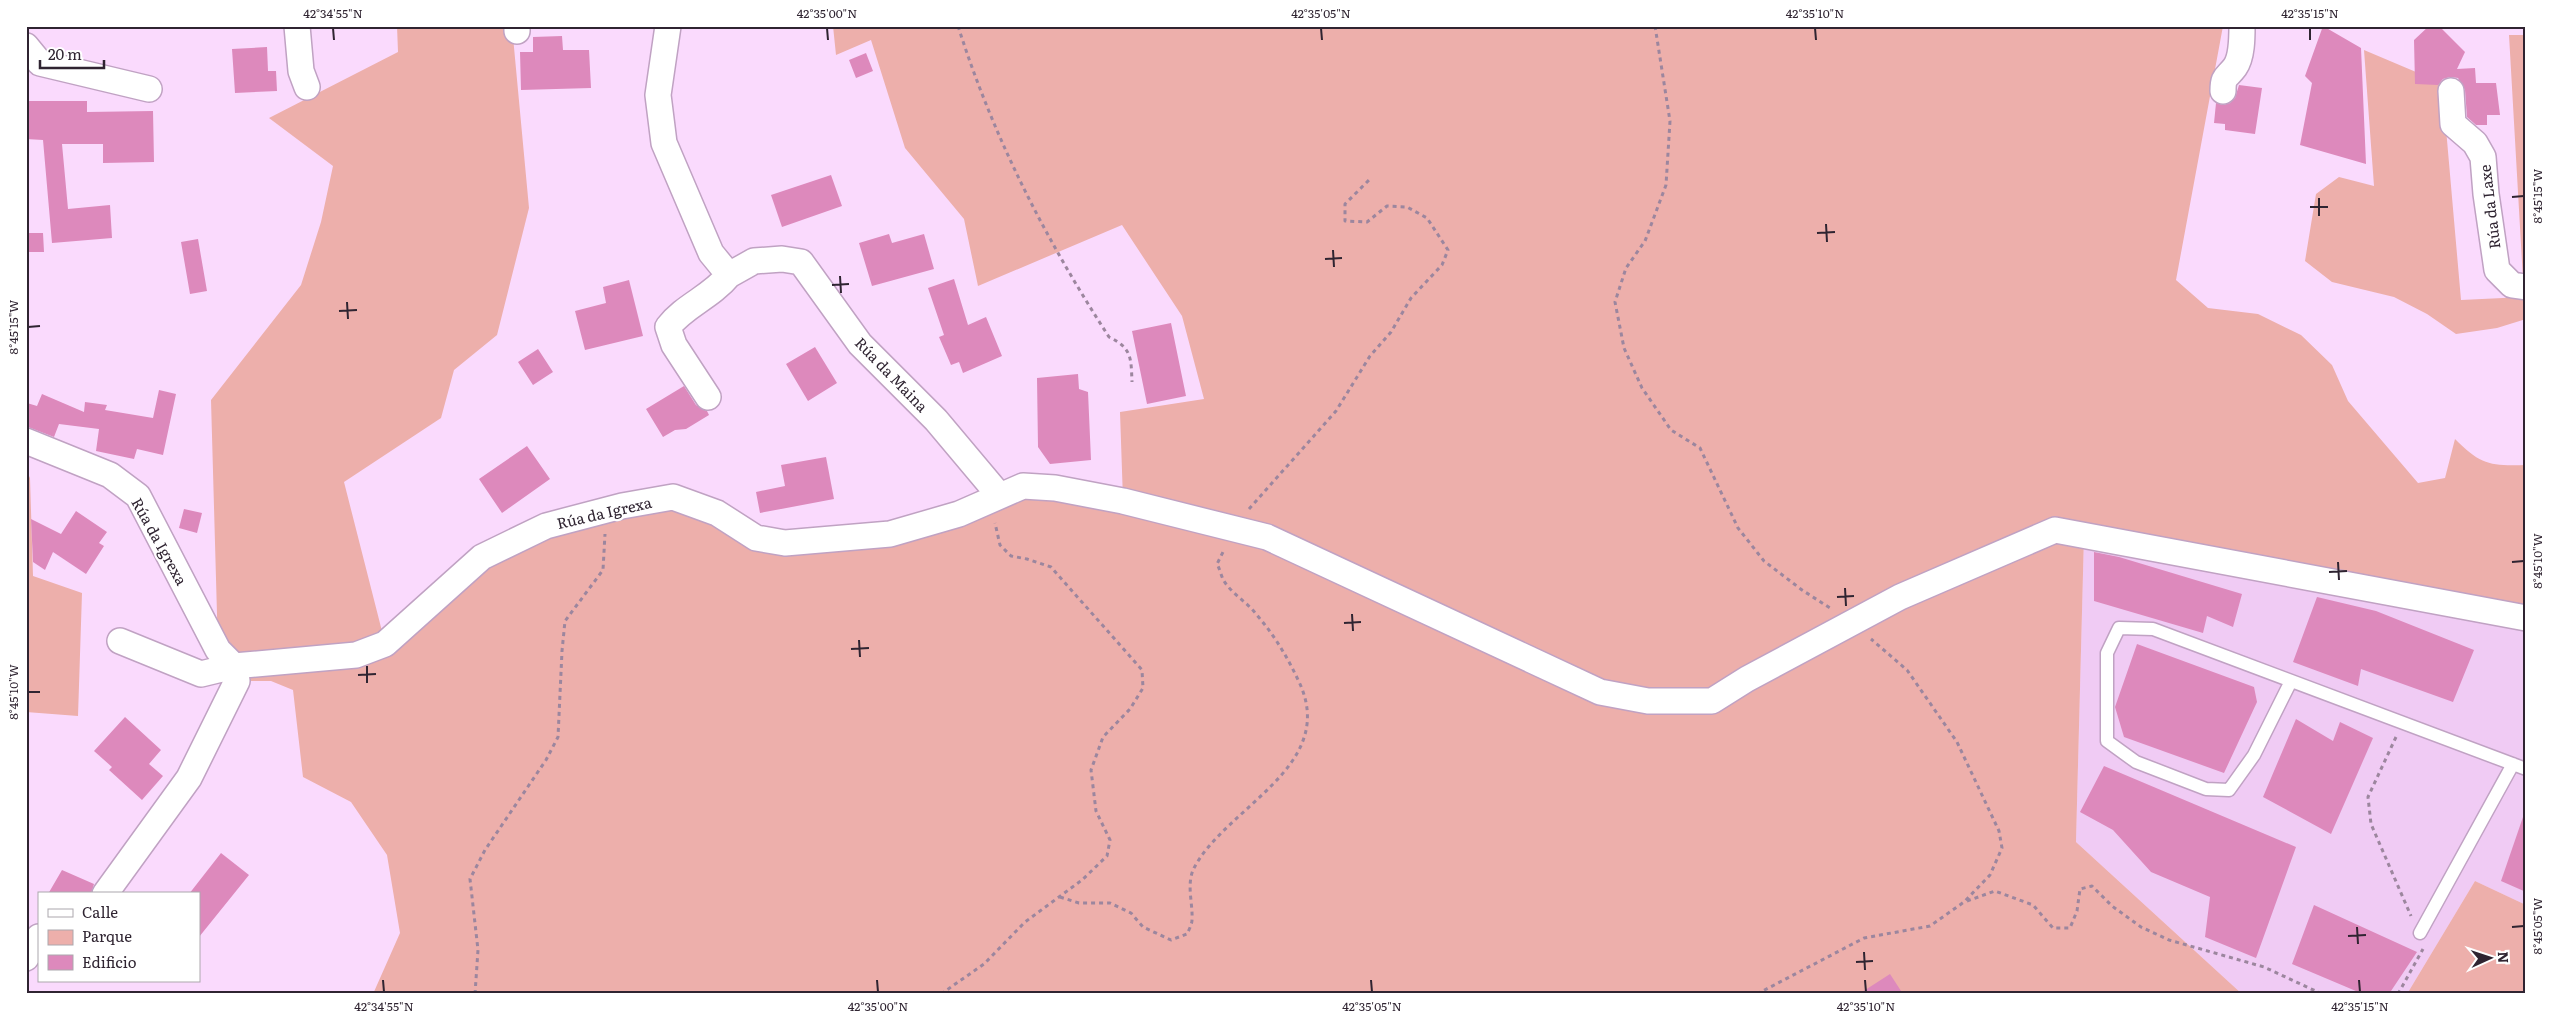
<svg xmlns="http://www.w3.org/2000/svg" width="2552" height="1020" font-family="Literata,serif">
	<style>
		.built { fill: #f0cbf4 }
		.green { fill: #edafab }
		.building { fill: #dd89bc }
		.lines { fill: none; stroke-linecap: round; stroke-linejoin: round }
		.service-casing { stroke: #c0a2c3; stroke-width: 15 }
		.minor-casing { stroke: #c0a2c3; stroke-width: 28 }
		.path { stroke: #9c869e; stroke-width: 3; stroke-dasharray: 4 4; stroke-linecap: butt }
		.service { stroke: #fff; stroke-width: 12 }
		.minor { stroke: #fff; stroke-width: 25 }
		.ticks { fill: none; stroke: #2f2431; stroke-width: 2 }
		.labels { text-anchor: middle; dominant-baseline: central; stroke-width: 4.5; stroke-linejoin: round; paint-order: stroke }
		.street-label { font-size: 15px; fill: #2f2431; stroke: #fff }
		.neatline { fill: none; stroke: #2f2431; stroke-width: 2 }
		.ticks-label { font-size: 12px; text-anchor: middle; fill: #2f2431 }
	</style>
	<rect width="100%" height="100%" fill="#fadafd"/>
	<path class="built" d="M2084 535 2526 618V905L2475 881 2407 994H2242L2076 842Z"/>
	<path class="green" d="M397 26H512L529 208 497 335 454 370 441 418 344 482 385 643 482 557 673 497 756 538 890 534 1023 486 1123 500 1120 412 1204 399 1182 316 1122 225 978 286 964 219 905 148 871 40 836 55 833 26H2223L2176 280 2208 308 2258 314 2301 335 2332 365 2348 401 2418 483 2445 478 2455 439C2481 465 2490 466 2526 465V618L2084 535 2076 842 2242 994H373L400 933 387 855 351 802 303 777 293 690 271 681H237L218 650 211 400 301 285 321 222 333 166 269 118 398 52Z
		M2509 35H2526V319L2497 328 2456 334 2427 314 2394 297 2332 282 2305 261 2316 194 2339 177 2374 186 2364 50 2442 83 2461 300 2524 297Z
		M26 470 30 478 33 576 82 593 78 716 26 712Z
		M2475 881 2526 905V994H2407Z"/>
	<path class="building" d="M2323 26 2361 48 2366 164 2300 145 2312 83 2305 76Z
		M2429 26H2439L2465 52 2457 69 2475 68 2476 83H2496L2500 115H2487V125H2476L2467 117 2465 90 2458 78 2450 77 2443 79 2438 85 2415 84 2414 40Z
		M562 36 563 50H589L591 88 521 90 520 52H533V37Z
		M267 47 268 71H276L277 91 235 93 232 49Z
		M866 53 873 71 856 78 849 60Z
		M2239 85 2262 88 2255 134 2225 130V124L2214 123 2216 103 2223 105 2230 103 2235 98Z
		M26 101H87V112L153 111 154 162 103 163V144H62L68 209 110 205 112 238 52 243 43 140 26 139Z
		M831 175 842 206 782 227 771 195Z
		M26 233H43L44 252H26Z
		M889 234 892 243 924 234 934 269 872 286 859 243Z
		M198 239 207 291 190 294 181 242Z
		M954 279 968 325 986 317 1002 356 963 373 959 362 951 365 939 337 944 335 928 288Z
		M629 280 643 336 585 350 575 311 606 303 603 287Z
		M1171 323 1186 396 1147 404 1132 331Z
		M815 347 837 383 808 401 786 364Z
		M538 349 553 372 533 385 518 362Z
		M1078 374 1079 389 1088 392 1091 460 1050 464 1038 447 1037 378Z
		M684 386 696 405 707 411 709 415 686 429 675 430 663 437 646 409Z
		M159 390 176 394 163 455 137 449 134 459 96 451 99 429 59 424 54 437 28 427 27 403 37 406 42 394 84 412 85 402 107 405 105 410 153 418Z
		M527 446 550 479 502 513 479 479Z
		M826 457 834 499 760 513 756 492 785 486 781 465Z
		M184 509 202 513 197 533 179 528Z
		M76 511 107 532 99 543 104 546 86 574 53 552 45 570 33 562 31 519 61 534Z
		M2094 552 2119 557 2242 594 2233 627 2207 616 2203 633 2094 601Z
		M2317 597 2376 611 2474 650 2453 702 2361 669 2358 686 2293 662Z
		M2137 644 2254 687 2257 702 2224 773 2124 737 2115 707Z
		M125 717 161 750 149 764 163 776 142 800 109 770 112 767 94 751Z
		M2296 719 2333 741 2340 722 2373 738 2331 834 2263 797Z
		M2104 766 2296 847 2256 958 2205 937 2210 897 2151 872 2113 830 2080 812Z
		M2523 817H2526V892L2501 881Z
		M221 853 249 875 199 937V894H189Z
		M62 870 94 884 91 894H48Z
		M2314 905 2417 952 2389 994H2363L2292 964Z
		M1890 974 1903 994H1859Z"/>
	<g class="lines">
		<defs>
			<path id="service" d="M2291 681 2254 755 2229 790 2206 789 2136 762 2107 741V653L2119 628 2153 629 2526 769
				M2420 933 2513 764"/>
			<path id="minor" d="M297 26 301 71 307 87
				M668 26 658 95 664 143 711 253 729 275 754 261 782 259 801 262 860 344 936 420 999 495
				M517 31V26
				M26 46 40 63 149 89
				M2223 91C2223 75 2227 78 2235 67 2242 57 2242 38 2242 26
				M2451 91 2453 124 2475 143 2483 157 2486 194 2497 270 2512 285 2526 287
				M708 397 674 345 668 327C685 305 710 298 729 275
				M26 441 110 475 138 496 218 650 234 666 356 655 385 644 482 557 546 526 622 506 673 497 717 513 756 538 785 543 890 534 959 514 1023 486 1055 488 1123 501 1267 537 1600 692 1648 701H1712L1747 679 1900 597 2055 530 2526 618
				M105 894 189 778 237 681 234 666 201 674 120 641
				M26 958 39 937"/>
		</defs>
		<use href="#service" class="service-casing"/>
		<use href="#minor" class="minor-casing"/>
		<path class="path" d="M958 26C994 139 1045 238 1109 337 1132 348 1131 358 1132 382
			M1655 26 1670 121 1666 185 1645 241 1626 268 1615 302 1624 348 1642 388 1671 430 1700 448 1738 528 1764 561 1802 590 1830 608
			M1249 509 1336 411 1370 356 1391 332 1411 298 1442 265 1448 250 1427 218 1407 207 1387 206 1367 222 1345 221V204L1370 179
			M2396 737 2368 797 2371 824 2411 916
			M1060 897 1079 903H1110L1131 913 1143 927 1171 940 1187 934C1189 930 1192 924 1192 920 1193 903 1186 884 1194 868 1226 807 1337 767 1300 684 1288 658 1275 636 1256 614 1247 602 1232 594 1224 581 1221 576 1220 569 1217 564L1224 550
			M1967 901 1995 891 2033 905 2053 928H2070L2077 911 2080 889 2092 886 2112 906 2141 927 2169 940 2264 967 2322 994
			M475 994 478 950 470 879 485 850 546 760 558 737 562 651 565 621 603 570 605 534
			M941 994 984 964 1025 922 1082 880 1107 856 1110 840 1096 811 1091 770 1103 737 1130 709 1143 688 1142 670 1051 567 1027 559 1011 556 1000 545 995 523
			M1757 994 1864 938 1930 926 1964 902 1990 875 2002 848 1999 831 1957 742 1907 670 1871 639
			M2398 994 2423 949"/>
		<use href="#service" class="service"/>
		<use href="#minor" class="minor"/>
	</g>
	<path class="ticks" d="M333 28 334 40M827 28 828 40M1321 28 1322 40M1815 28 1816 40M2310 28V40M2512 197 2524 196M2319 198V216M2310 207H2328M1826 224 1827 242M1817 233 1835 232M1333 250 1334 267M1325 259 1342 258M840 276 841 293M832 285 849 284M347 302 348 319M339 311 357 310M28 327 40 326M2338 562 2339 580M2512 562 2524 561M2329 572 2347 571M1845 588 1846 606M1837 597 1854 596M1352 614 1353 631M1344 623 1361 622M859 640 860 657M851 649 869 648M367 666V683M358 675 376 674M28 692H40M2357 927 2358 944M2512 927 2524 926M2348 936 2366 935M1864 952 1865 970M1856 962 1873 961M383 980 384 992M877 980 878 992M1371 980 1372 992M1865 980 1866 992M2359 980 2360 992"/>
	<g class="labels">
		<g class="street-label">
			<text transform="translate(2489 207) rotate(-97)">Rúa da Laxe</text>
			<text transform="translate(892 374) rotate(46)">Rúa da Maina</text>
			<text transform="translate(604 512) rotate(-13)">Rúa da Igrexa</text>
			<text transform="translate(160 541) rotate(61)">Rúa da Igrexa</text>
		</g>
	</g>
	<rect width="2552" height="1020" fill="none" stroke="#ffffff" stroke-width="55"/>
	<rect x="38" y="892" width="162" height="90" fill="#ffffff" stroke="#aca7ad"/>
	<rect x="48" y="909" width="25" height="8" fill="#ffffff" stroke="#aca7ad"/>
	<text x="82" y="918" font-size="15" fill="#2f2431">Calle</text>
	<rect x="48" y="930" width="25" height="15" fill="#edafab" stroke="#aca7ad"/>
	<text x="82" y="942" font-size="15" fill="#2f2431">Parque</text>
	<rect x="48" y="955" width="25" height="15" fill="#dd89bc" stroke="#aca7ad"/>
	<text x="82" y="968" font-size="15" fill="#2f2431">Edificio</text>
	<g transform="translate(2490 958) rotate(87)" stroke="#ffffff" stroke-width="4" paint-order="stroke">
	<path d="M0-4L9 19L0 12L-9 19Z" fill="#2f2431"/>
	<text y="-8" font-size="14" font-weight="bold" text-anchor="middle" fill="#2f2431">N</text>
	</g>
	<path d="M40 60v8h64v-8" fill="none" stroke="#2f2431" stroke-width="2.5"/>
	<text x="48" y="60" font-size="15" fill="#2f2431" stroke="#ffffff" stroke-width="4" paint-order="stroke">20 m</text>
	<rect x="28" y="28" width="2496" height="964" class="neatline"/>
	<g class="ticks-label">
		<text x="333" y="18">42°34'55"N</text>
		<text x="827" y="18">42°35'00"N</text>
		<text x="1321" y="18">42°35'05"N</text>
		<text x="1815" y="18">42°35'10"N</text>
		<text x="2310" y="18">42°35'15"N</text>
		<text transform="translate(2538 196) rotate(-90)" y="4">8°45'15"W</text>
		<text transform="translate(14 327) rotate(-90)" y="4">8°45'15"W</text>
		<text transform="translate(2538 561) rotate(-90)" y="4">8°45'10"W</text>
		<text transform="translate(14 692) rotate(-90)" y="4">8°45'10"W</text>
		<text transform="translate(2538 926) rotate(-90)" y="4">8°45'05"W</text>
		<text x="384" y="1011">42°34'55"N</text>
		<text x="878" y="1011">42°35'00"N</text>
		<text x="1372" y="1011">42°35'05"N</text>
		<text x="1866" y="1011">42°35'10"N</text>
		<text x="2360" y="1011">42°35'15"N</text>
	</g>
</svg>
